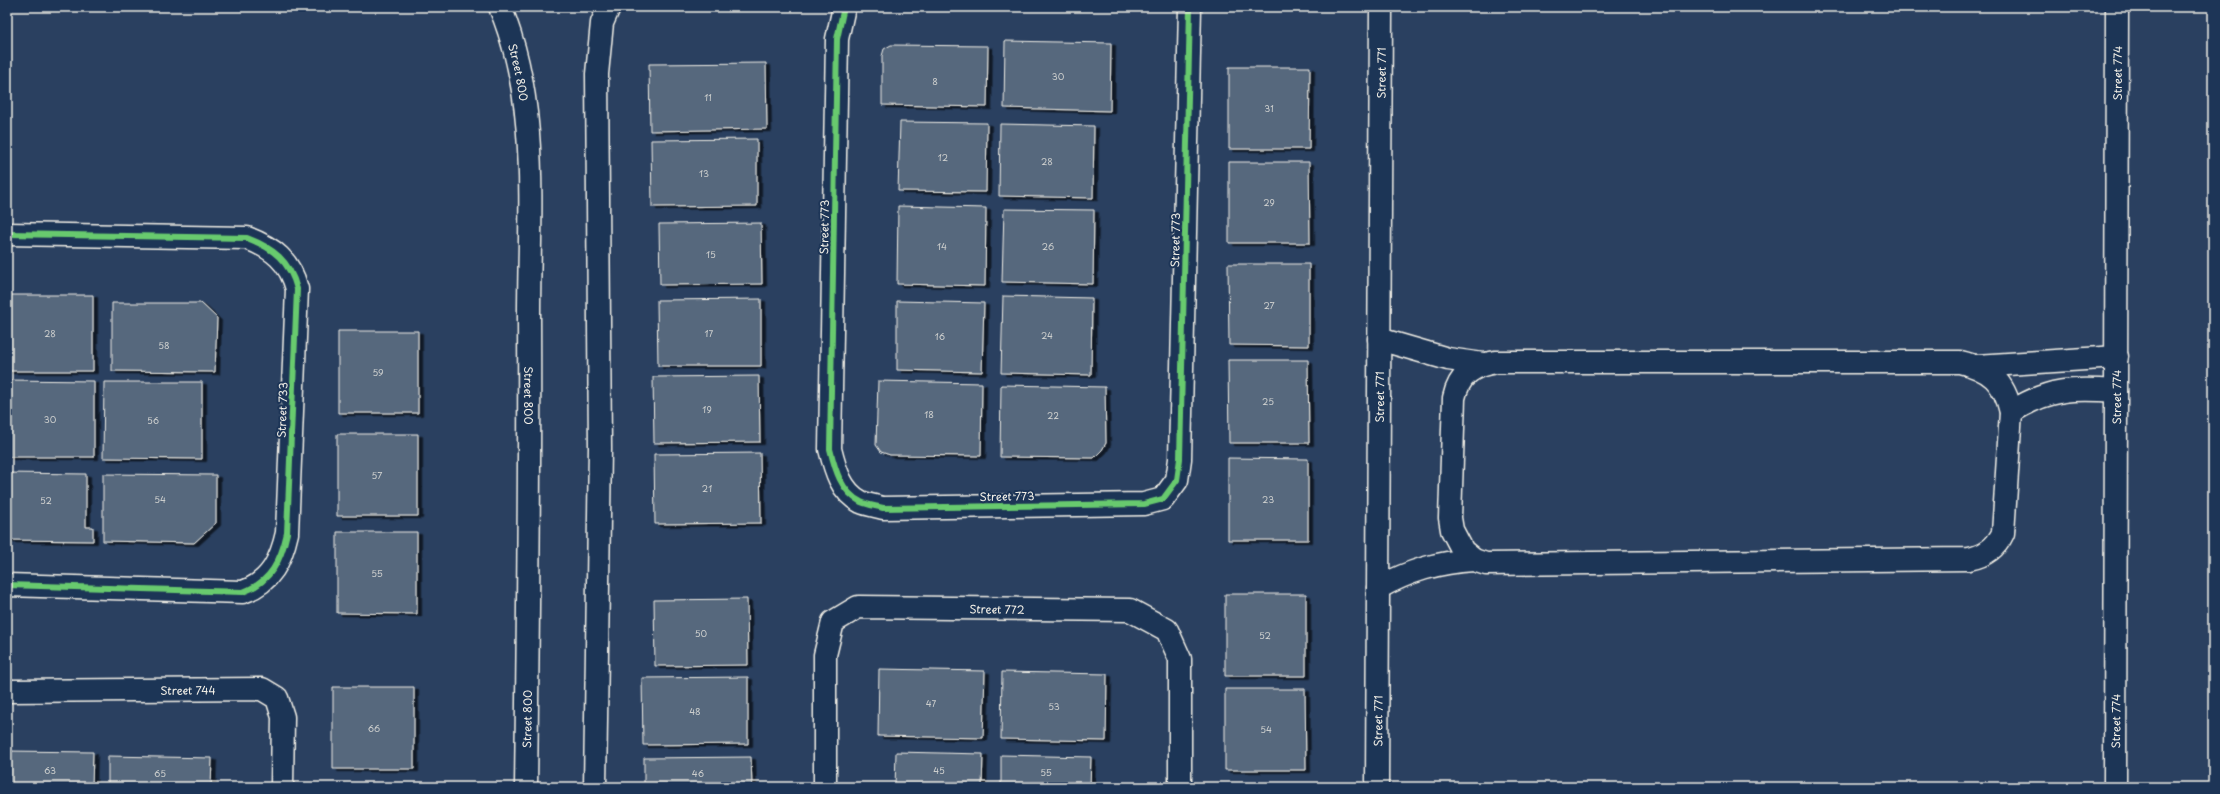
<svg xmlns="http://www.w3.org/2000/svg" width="2220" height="794" font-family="'Playpen Sans',sans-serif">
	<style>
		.building { fill: #56677d; stroke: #f4f1e8; filter: url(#shadow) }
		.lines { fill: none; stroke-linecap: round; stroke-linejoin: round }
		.minor-casing { stroke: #f4f1e8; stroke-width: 25 }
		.minor { stroke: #1d3557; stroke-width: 22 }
		.cycleway-casing { stroke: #1d3557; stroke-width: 8 }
		.cycleway { stroke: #67ca6e; stroke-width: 6 }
		.labels { text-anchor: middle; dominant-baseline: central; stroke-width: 4; stroke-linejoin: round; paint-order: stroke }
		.number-label { font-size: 9px; fill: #cccecd }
		.street-label { font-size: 11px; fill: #f4f1e8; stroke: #1d3557 }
	</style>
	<defs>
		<filter id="shadow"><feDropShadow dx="4.5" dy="2.5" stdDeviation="0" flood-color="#0009"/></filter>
	</defs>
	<rect width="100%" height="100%" fill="#2a4060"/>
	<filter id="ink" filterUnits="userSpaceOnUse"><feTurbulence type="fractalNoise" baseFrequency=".025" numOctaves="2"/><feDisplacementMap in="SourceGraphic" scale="8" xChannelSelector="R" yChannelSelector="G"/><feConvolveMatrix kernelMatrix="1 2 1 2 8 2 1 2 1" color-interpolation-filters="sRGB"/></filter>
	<g filter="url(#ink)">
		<path class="building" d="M1005 41 1111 43 1110 111 1004 108Z
			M891 45 988 46 987 107 882 105V56L884 49Z
			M766 63 767 129 650 131 649 64Z
			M1229 67H1310L1309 149H1229Z
			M900 122 987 123 986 192 898 191Z
			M1000 124 1094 126 1093 198 999 196Z
			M757 139V206L652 207 651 140Z
			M1229 162H1309L1310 243H1229Z
			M898 206 986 208 985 286 897 284Z
			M1004 209 1094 210 1093 284 1002 282Z
			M761 223 762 284 660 285 659 224Z
			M1228 264H1309V346L1229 345Z
			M7 295H93V371H7Z
			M1003 296 1092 298 1091 375 1001 373Z
			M761 299V366H658L657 300Z
			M897 301 984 303 982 372 897 370Z
			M112 303H201L217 318 215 372 112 371Z
			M338 331H418V413H338Z
			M1228 360H1308L1309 443H1229Z
			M759 376 760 442 654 443 653 377Z
			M7 380 94 381V457H7Z
			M878 381 982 383 981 456 890 455 881 452 876 445Z
			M104 382H202V459L103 458Z
			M1001 385 1105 387 1106 443 1102 450 1094 458 1000 457Z
			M337 434H418V516H337Z
			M760 453 761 523 655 524 654 454Z
			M1228 458 1308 459V540H1228Z
			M7 473 86 474V527H93V541L7 540Z
			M103 474 216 475V523L194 543 103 541Z
			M337 532H417V614L337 613Z
			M1225 594H1306V676H1225Z
			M747 599 748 665 655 666 654 600Z
			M879 669 985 671 983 738 878 736Z
			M1002 672 1107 674 1106 741 1001 739Z
			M748 677V744L643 745 642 678Z
			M333 687H414V769H333Z
			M1225 689H1305L1306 770H1225Z
			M7 751 93 752 92 787H7Z
			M896 752 983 754 982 787H895Z
			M1001 755 1091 757 1090 787H1001Z
			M108 756 212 758 211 787H108Z
			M751 757 752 787H644V758Z"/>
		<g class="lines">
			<defs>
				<g id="minor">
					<path id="s1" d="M500 7C540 102 529 213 529 314 530 472 528 629 526 787"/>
					<path d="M844 7 837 39 830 449C835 469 841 492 861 502 868 505 876 506 883 508L1144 504 1163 499 1177 480 1180 459 1190 7"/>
					<path d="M7 234 247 238C273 248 290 261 297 289L287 533C281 560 271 582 243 592L7 585"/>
					<path d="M1379 339 1448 359 1483 364"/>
					<path d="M1496 362H1960C1990 369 2004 381 2011 412L2003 533C1996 548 1985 556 1969 559L1486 564 1474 560 1463 551 1452 530 1450 518 1454 398C1459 375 1473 365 1496 362Z"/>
					<path d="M1976 366 2117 357"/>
					<path d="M2011 412C2049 388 2073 388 2116 391"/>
					<path d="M1378 588C1409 571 1438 562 1474 560"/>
					<path id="s2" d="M7 691 262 689 277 698 283 717 282 787"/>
					<path d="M595 787 600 448 597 74 602 23 609 7"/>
					<path id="s3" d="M825 787V655L833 622 858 607 1130 610 1167 630 1180 659V787"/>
					<path id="s4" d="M1377 787 1381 7"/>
					<path id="s5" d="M2115 787 2117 7"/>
				</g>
			</defs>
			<use href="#minor" class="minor-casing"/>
			<use href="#minor" class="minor"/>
			<defs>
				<path id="cycleway" d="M844 7 837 39 830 449C835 469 841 492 861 502 868 505 876 506 883 508L1144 504 1163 499 1177 480 1180 459 1190 7
					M7 234 247 238C273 248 290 261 297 289L287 533C281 560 271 582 243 592L7 585"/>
			</defs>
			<use href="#cycleway" class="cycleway-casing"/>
			<use href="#cycleway" class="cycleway"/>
		</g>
	</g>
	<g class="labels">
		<g class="number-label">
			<text x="1058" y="76">30</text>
			<text x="935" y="81">8</text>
			<text x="708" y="97">11</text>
			<text x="1269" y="108">31</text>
			<text x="943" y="157">12</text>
			<text x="1047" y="161">28</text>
			<text x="704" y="173">13</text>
			<text x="1269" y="202">29</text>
			<text x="942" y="246">14</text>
			<text x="1048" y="246">26</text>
			<text x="711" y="254">15</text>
			<text x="1269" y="305">27</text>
			<text x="50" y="333">28</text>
			<text x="709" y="333">17</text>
			<text x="1047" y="335">24</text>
			<text x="940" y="336">16</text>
			<text x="164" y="345">58</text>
			<text x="378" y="372">59</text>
			<text x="1268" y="401">25</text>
			<text x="707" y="409">19</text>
			<text x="929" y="414">18</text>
			<text x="1053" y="415">22</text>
			<text x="50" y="419">30</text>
			<text x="153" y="420">56</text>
			<text x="377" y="475">57</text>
			<text x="707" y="488">21</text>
			<text x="160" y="499">54</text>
			<text x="1268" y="499">23</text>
			<text x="46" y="500">52</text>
			<text x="377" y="573">55</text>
			<text x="701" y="633">50</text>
			<text x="1265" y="635">52</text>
			<text x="931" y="703">47</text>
			<text x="1054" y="706">53</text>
			<text x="695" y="711">48</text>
			<text x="374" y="728">66</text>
			<text x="1266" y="729">54</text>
			<text x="50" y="770">63</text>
			<text x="939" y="770">45</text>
			<text x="1046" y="772">55</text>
			<text x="160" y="773">65</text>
			<text x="698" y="773">46</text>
		</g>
		<g class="street-label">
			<text stroke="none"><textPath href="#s1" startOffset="68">Street 800</textPath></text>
			<text stroke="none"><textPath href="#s4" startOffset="714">Street 771</textPath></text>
			<text stroke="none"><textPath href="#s5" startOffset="714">Street 774</textPath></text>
			<text transform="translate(824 227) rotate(-89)">Street 773</text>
			<text transform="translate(1175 240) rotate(-89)">Street 773</text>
			<text stroke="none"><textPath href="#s1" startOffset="392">Street 800</textPath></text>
			<text stroke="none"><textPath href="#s4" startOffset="390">Street 771</textPath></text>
			<text stroke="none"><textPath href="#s5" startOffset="390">Street 774</textPath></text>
			<text transform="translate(282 410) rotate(-88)">Street 733</text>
			<text transform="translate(1007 496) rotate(-1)">Street 773</text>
			<text stroke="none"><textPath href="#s3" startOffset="334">Street 772</textPath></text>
			<text stroke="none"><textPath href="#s2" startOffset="181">Street 744</textPath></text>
			<text transform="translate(527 719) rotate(-89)">Street 800</text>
			<text stroke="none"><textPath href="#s4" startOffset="66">Street 771</textPath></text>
			<text stroke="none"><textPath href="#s5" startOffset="66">Street 774</textPath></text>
		</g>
	</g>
	<rect width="2220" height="794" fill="none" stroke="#1d3557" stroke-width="24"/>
	<rect x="12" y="12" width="2196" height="770" fill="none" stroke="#f4f1e8" stroke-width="1.5" filter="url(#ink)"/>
</svg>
